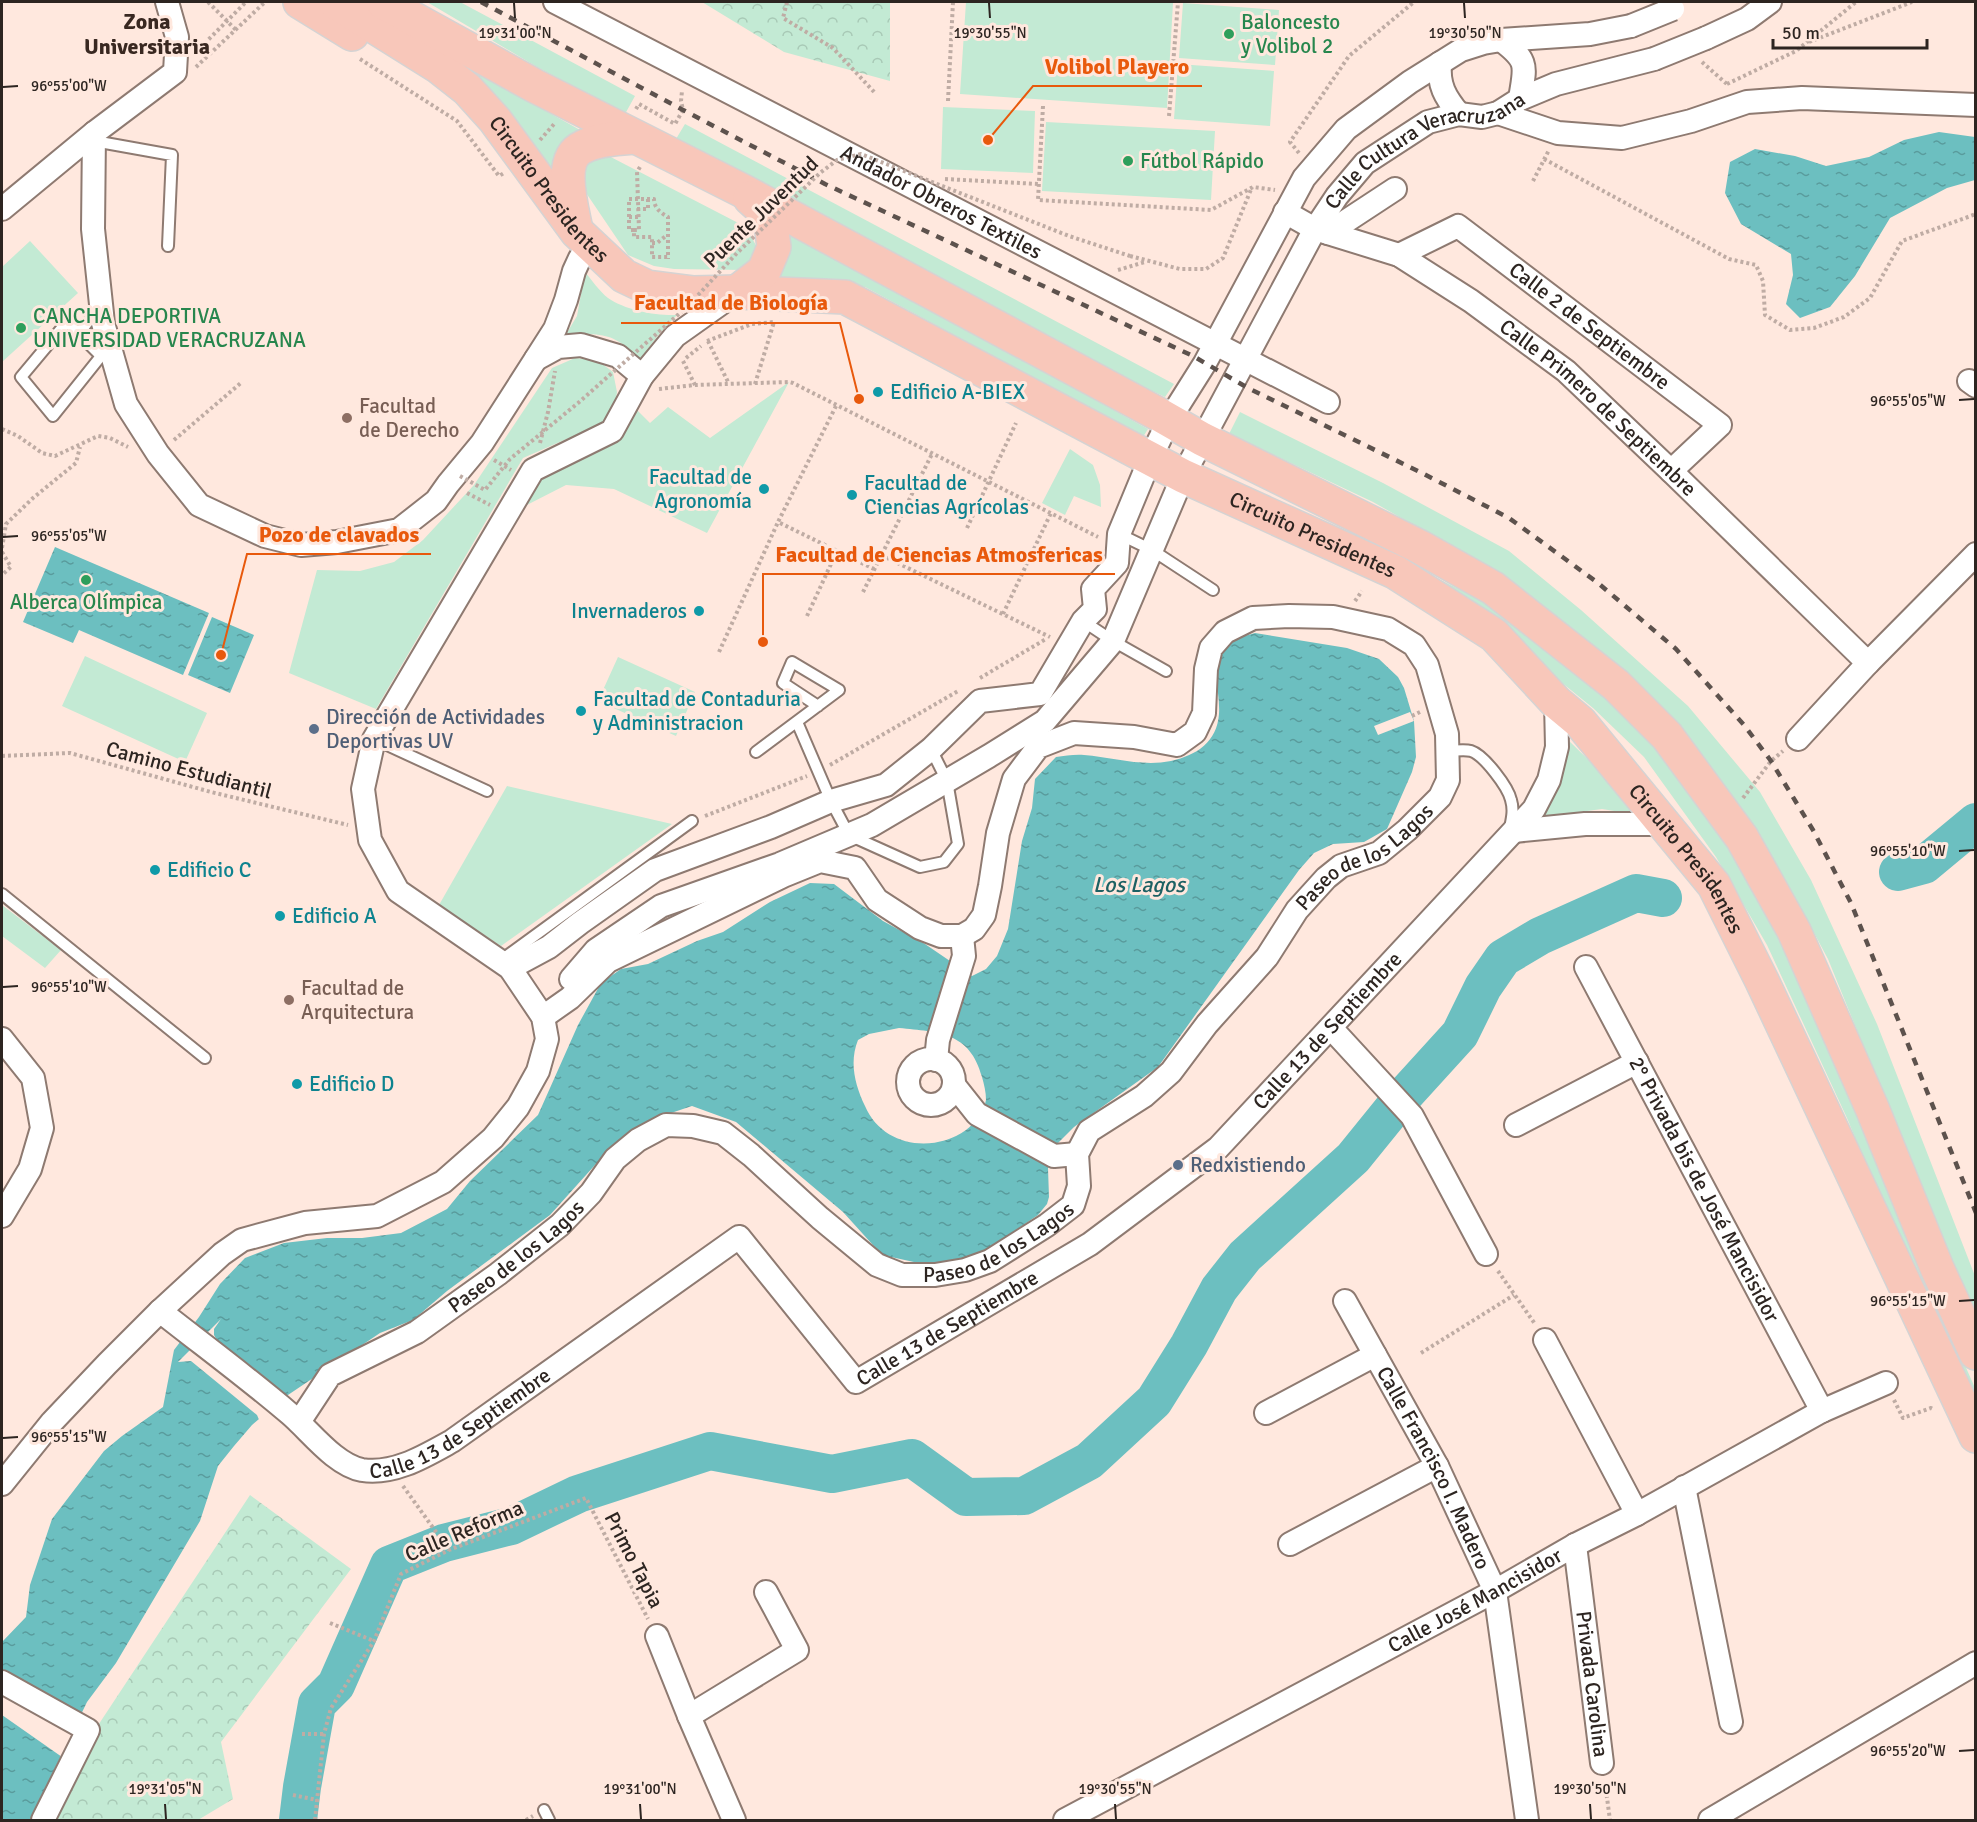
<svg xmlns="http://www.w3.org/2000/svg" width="1977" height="1822" font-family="Signika,sans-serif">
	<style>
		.green { fill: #c3ead4 }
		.park { fill: url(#park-crowns) }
		.water { fill: url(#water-ripples); fill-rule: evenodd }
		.pier { fill: #ffe8de }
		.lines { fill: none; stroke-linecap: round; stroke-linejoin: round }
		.river { stroke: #6cbfc0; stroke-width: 38 }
		.lane-casing { stroke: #8e7a71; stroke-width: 14 }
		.street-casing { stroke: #8e7a71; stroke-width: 26 }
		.primary-casing { stroke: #d5d3d3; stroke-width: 36 }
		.path { stroke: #bfaca4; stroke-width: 4; stroke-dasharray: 3 3; stroke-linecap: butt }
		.lane { stroke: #fff; stroke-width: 10 }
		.street { stroke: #fff; stroke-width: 22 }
		.primary { stroke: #f8c7ba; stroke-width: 33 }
		.rail { stroke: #5d524d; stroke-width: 4.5; stroke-dasharray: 8 8; stroke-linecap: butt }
		.street-bridge-casing { stroke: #8e7a71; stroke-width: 26; stroke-linecap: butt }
		.path-bridge { stroke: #bfaca4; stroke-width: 4; stroke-dasharray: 3 3; stroke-linecap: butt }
		.street-bridge { stroke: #fff; stroke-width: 22 }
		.ticks { fill: none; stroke: #2d2521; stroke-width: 2 }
		.leisure-dot { fill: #2e9e5b; stroke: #ffe8de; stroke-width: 2 }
		.culture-dot { fill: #0f9aa8; stroke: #ffe8de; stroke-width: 2 }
		.education-dot { fill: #8d6e63; stroke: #ffe8de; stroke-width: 2 }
		.service-dot { fill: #5c6f8a; stroke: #ffe8de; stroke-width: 2 }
		.labels { text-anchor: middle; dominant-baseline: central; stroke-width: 6; stroke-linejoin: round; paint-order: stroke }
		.leisure-label { font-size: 21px; fill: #27864d; stroke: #ffe8de; text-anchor: start }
		.street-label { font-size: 21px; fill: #2d2521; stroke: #ffe8de }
		.culture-label { font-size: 21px; fill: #0d838f; stroke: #ffe8de; text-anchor: start }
		.education-label { font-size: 21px; fill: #785e54; stroke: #ffe8de; text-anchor: start }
		.service-label { font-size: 21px; fill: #4e5e75; stroke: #ffe8de; text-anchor: start }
		.neighbourhood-label { font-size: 22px; font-weight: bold; fill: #392821; stroke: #ffe8de }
		.water-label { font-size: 22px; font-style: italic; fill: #1d6163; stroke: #ffe8de }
		.ticks-label { font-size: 15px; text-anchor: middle; fill: #2d2521; stroke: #ffe8de; stroke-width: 6; stroke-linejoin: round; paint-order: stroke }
		.leader { fill: none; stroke: #e8590c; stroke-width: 2 }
		.callout-dot { fill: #e8590c; stroke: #ffe8de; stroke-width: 2 }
		.callout-label { font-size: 22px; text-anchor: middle; font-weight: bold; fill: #e8590c; stroke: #ffe8de; stroke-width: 6; stroke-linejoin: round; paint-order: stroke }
	</style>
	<defs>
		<pattern id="park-crowns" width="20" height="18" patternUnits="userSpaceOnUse" patternTransform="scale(1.5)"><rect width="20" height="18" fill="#c3ead4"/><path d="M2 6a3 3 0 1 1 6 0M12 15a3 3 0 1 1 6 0" fill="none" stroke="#a8c9b6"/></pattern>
		<pattern id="water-ripples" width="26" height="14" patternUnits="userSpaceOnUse" patternTransform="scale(1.5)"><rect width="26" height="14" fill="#6cbfc0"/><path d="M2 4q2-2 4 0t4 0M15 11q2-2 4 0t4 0" fill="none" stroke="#599b9c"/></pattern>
	</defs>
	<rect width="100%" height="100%" fill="#ffe8de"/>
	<path class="green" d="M427 2H460L635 96 625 114 537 67Z
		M966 2 1173 3 1167 108 960 94Z
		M1183 3 1279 10 1275 65 1179 58Z
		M446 55 589 135 559 177 499 102Z
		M1178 64 1274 71 1270 126 1174 119Z
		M943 107 1035 111 1033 173 941 169Z
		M1046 122 1215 131 1211 200 1042 191Z
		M685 124 1174 384 1165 397C1125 379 1088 356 1048 335 923 272 800 205 676 139Z
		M603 153 746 227 760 253 746 270 674 269 654 266 628 255 578 181 581 168Z
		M786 233 846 262 1148 429 1143 437 865 287 779 280 787 257Z
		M30 241 78 293 2 362V267Z
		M585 272C592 280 599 291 608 298 625 310 656 316 677 315L660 333 640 359C614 333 601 332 565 336L577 316Z
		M575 358 597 360 613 372 617 392 614 411 601 424 523 458 376 709 289 673 317 570 360 571 394 562 423 540 474 485 552 368Z
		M789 382 707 533 614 489 566 485 519 509 540 474 617 435 637 410 650 423 668 407 710 438Z
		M1240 412 1383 483 1509 551 1581 610 1688 706 1760 792 1811 880 1877 1024 1975 1276V1321L1828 959 1791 890 1737 805 1612 662 1568 625 1493 570 1373 502 1229 434Z
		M1070 449 1093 465 1100 485 1101 507 1074 496 1065 515 1042 503Z
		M1310 515 1479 599 1607 696 1657 746 1729 848 1781 938 1861 1112 1926 1277 1975 1388V1418L1914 1282 1847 1118 1767 945 1716 857 1644 757 1593 708 1472 610 1306 522Z
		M85 656 207 713 185 762 62 706Z
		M618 657 695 692 676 736 598 701Z
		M1565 737 1606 777 1639 815 1602 809 1535 818C1558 786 1565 778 1565 737Z
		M507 786 672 824 501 946 439 905Z
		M2 905 61 950 45 968 2 936Z"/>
	<path class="park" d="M702 2H890V81L784 52Z
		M250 1495 351 1569 221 1742 233 1799 198 1820H50L91 1736Z"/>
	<path class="water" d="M1939 132 1975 137V180L1947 188 1890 218 1855 276 1830 307 1800 318 1786 304 1793 275 1791 254 1741 224 1725 193 1730 162 1755 149 1795 156 1826 166 1869 157 1904 140Z
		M55 547 209 613 183 675 79 630 73 643 23 622Z
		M212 617 254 635 230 693 188 675Z
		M1255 633 1347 648 1379 659 1398 677 1404 688 1414 721 1416 757 1412 772 1387 829 1364 842 1333 844 1314 853 1299 870 1158 1067 1074 1127 1052 1149 1048 1168 1049 1197 1047 1204 1038 1215 991 1247 965 1259 923 1264 882 1255 843 1212 736 1122 692 1106 668 1114 604 1155 550 1215 447 1291 413 1320 380 1333 285 1397 252 1425 234 1446 218 1466 200 1521 116 1663 87 1702 30 1820H2V1642L26 1617 30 1585 52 1519 104 1451 122 1436 163 1407 174 1350 199 1317 220 1284 245 1258 284 1243 327 1238H362L401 1233 447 1209 470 1181 538 1115 578 1025 601 983 621 969 648 964 697 941 723 932 770 902 810 883 834 884 883 921 925 944 972 976 986 969 997 956 1008 929 1022 841 1032 808 1035 779 1056 757C1065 756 1075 754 1084 755 1112 757 1141 767 1171 761 1197 755 1217 742 1219 714 1220 700 1216 686 1217 672 1218 666 1219 655 1223 650 1230 639 1244 636 1255 633ZM899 1028C939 1032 970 1032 982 1077 984 1084 986 1092 986 1100 984 1112 975 1123 966 1130 932 1154 882 1146 865 1106 855 1085 849 1062 858 1040L869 1034Z"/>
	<path class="pier" d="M1410 712 1414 721 1378 735 1374 726Z
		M221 1319 214 1329V1335L218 1342 273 1389 289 1398 260 1422 257 1415 191 1361 178 1362Z
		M2 1672 80 1716 62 1757 2 1715Z"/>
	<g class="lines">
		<path class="river" d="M1898 872 1924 865 1976 822
			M298 1820 302 1787 317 1704 336 1685 389 1565 444 1543 511 1526 578 1494 710 1451 832 1474 912 1458 966 1497 1024 1496 1089 1461 1154 1401 1189 1345 1219 1289 1245 1256 1353 1158 1400 1100 1460 1034 1483 987 1503 958 1540 936 1636 893 1663 898"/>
		<defs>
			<path id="lane" d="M94 141 172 155 168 246
				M67 322 101 356 53 416 21 377Z
				M79 334 89 320 102 309
				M1119 534 1152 550 1213 590
				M1083 621 1113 641 1166 671
				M797 722 831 801 849 835 920 867 944 862 958 844 947 781 931 749
				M374 739 487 791
				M1447 751C1455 751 1464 749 1471 751 1484 755 1508 787 1511 800 1514 810 1512 818 1510 828
				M756 752 839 690 792 662 783 683 818 706
				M2 894 205 1058
				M500 961 692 821
				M544 1810 549 1820"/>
			<g id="street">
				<path id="s1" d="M555 2 1328 402"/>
				<path d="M1706 38 1747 19 1770 2"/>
				<path d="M1501 40C1530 62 1525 66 1520 99"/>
				<path d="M1440 63C1438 85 1445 97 1459 114"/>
				<path d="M1498 113 1558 133 1622 138 1691 121 1747 102 1802 98 1976 105"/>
				<path d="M94 133 93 229 103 323 126 404 158 454 199 505 265 536 301 545 337 542 399 530 436 501 448 484 482 443 555 329 566 300 574 271 580 258 587 253 595 250"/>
				<path d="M2 209 94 133 175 72 177 37 167 2"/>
				<path id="s2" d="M1285 212 1315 229 1399 255 1471 301 1566 371 1671 471 1868 663"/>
				<path d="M1328 233 1395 189"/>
				<path id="s3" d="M1399 255 1458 226 1720 425 1671 471"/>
				<path d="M536 359 558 347 581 345 618 356 642 376"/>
				<path d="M1969 381 1976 386"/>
				<path d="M1798 739 1868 663 1976 554"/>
				<path d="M1514 831 1585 824H1664"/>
				<path id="s4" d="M1586 967 1822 1411"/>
				<path d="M510 968 549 947 580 923 655 870 771 827 831 801 886 785 931 749 980 701 1040 694 1083 621 1095 609 1093 589 1117 563 1119 534 1150 459 1169 420 1205 363 1304 178 1346 129 1410 82 1461 50 1483 43 1501 40 1590 34 1631 26"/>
				<path id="s5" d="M571 979 596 950 661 906 780 864 872 825 989 756 1045 721 1113 641 1183 476 1315 229 1337 196 1365 163 1428 122 1459 114 1482 117 1498 113 1520 99 1556 84 1654 59"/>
				<path d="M1331 1028 1412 1116 1486 1254"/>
				<path d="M2 1039 33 1078 42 1128 30 1169 2 1216"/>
				<circle cx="931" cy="1082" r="23"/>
				<path d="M936 1060 938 1040 964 956 962 936"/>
				<path d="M954 1085 977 1114 1054 1156 1077 1154"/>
				<path d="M1516 1125 1637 1062"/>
				<path id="s6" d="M1345 1301 1437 1466 1495 1591 1527 1820"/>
				<path id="s7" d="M160 1311C203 1345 248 1378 290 1414 310 1431 335 1465 362 1470 394 1475 425 1456 452 1441L739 1237 856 1382 1090 1244 1218 1148 1534 809 1549 780 1557 747 1556 702"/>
				<path d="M1545 1340 1637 1514"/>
				<path d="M1266 1413 1375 1355"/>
				<path id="s8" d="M299 1422 330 1375 417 1332 498 1274 560 1225 591 1193 615 1159 638 1140 666 1125 693 1126 723 1133 751 1155 820 1218 877 1265 902 1275H935L965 1270 990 1261 1047 1225 1073 1205 1079 1186 1077 1154 1089 1131 1144 1096 1171 1072 1207 1024 1267 957 1297 910 1326 878 1341 866 1379 853 1407 830 1440 797 1448 780 1447 734 1427 665 1414 645 1388 629 1333 617 1289 616 1253 618 1225 632 1211 648 1206 669 1204 713 1195 732 1177 745 1134 737 1074 733 1038 747 1014 779 998 833 990 886 984 915 974 929 962 936H941L920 928 877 900 855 868 820 861 783 876 608 961 570 998 543 1017"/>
				<path d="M2 1484 52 1422 107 1364 160 1311 222 1254 242 1240 305 1223 377 1216 443 1182 493 1138 518 1107 538 1071 547 1039 543 1017 510 968 398 891 370 840 363 789 374 739 533 470 612 431 642 376 675 336 737 292"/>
				<path d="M1684 1487 1731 1722"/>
				<path d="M1290 1544 1437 1466"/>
				<path id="s9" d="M1575 1545 1602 1763"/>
				<path d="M657 1636 689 1716 734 1820"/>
				<path d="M2 1682 88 1730 43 1820"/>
				<path d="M689 1716 797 1650 766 1592"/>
				<path id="s10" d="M1065 1820 1495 1591 1575 1545 1637 1514 1822 1411 1886 1383"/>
				<path d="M1710 1820 1976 1663"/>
			</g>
			<g id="primary">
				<path d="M300 2 352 34"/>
				<path id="s11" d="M335 2 439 67 467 89 495 120 577 232 624 276 647 287 694 293 737 292 845 297 1183 476 1395 572 1494 635 1556 702 1580 722 1714 885 1762 981 1976 1436"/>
				<path d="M383 2 535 86 745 192 1160 415 1202 439 1420 547 1493 588 1616 685 1667 736 1742 838 1794 931 1872 1108 1937 1268 1976 1353"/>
				<path d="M575 225C571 205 558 158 583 147 598 139 616 139 633 137"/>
				<path d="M737 292 764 271 774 247 770 216 750 198"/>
			</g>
		</defs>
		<use href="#lane" class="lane-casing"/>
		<use href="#street" class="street-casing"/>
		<use href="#primary" class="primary-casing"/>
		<path class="path" d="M208 2 236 30
			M787 2 783 18 833 48 876 94
			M1809 42 1912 2
			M196 52 246 2
			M360 59 457 121 499 176 504 173
			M1702 62 1728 85
			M196 67 265 2
			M1727 84 1796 51 1856 2
			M948 101 953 2
			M1043 106 1038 200 1211 210 1253 187 1275 190
			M636 109 639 104 675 124 683 110 681 101 682 91
			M1169 116 1178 2
			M540 140 555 123
			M1299 153 1290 142 1349 56 1414 2
			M1544 159 1729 259 1756 265 1763 281 1765 315 1790 330 1814 328 1844 317 1870 298 1902 241 1976 214
			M640 167 637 172 639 230H634V237H652V257H668
			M945 179 1038 184
			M1533 181 1549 150
			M637 209H648V199
			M629 217V199H654C654 208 661 213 668 217V259
			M634 230H629V217H639
			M652 243H657L667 235
			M1130 256 1180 269H1206L1223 258 1252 187
			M1118 270 1145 262
			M707 341 752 324 774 322
			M708 341 729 384
			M686 358 701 346
			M683 361 695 385
			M755 384 774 322
			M659 389 695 385 789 382 793 383 1098 537
			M836 406 778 522 874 569
			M2 429 18 436 42 453 55 456 98 436 110 438 128 447
			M174 440 242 382
			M540 443 548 412 555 371
			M494 460 511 470
			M467 493 490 505
			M967 528 1016 423
			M2 548 6 524 33 498 76 463 80 447
			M2 552 11 567 2 575
			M881 555 1050 637
			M863 592 932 454
			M1355 601 1362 591
			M1003 614 1051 513
			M807 616 837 551
			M719 652 778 522
			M980 678 1046 639
			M1412 716 1420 712
			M2 756 70 753 211 792 348 825
			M830 765 958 691
			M1743 798 1771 761 1783 751
			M705 816 807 776
			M1498 1271 1535 1324
			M1421 1353 1514 1295
			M1894 1400 1903 1418 1931 1408 1933 1409
			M403 1486 449 1550
			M330 1623 374 1641
			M302 1734H324
			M1605 1783 1610 1820
			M293 1795 317 1800
			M315 1820 324 1734 331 1708 374 1641 401 1574 449 1550 586 1498 648 1619
			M526 1820 533 1816"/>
		<use href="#lane" class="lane"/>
		<use href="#street" class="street"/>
		<use href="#primary" class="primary"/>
		<path class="rail" d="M481 2 683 110 825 184 1193 356 1248 388 1420 472 1509 518 1598 583 1676 649 1744 725 1771 761 1813 830 1851 903 1976 1213"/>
		<defs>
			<path id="street-bridge" d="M1631 26 1673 9
				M1654 59 1706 38"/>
		</defs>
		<use href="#street-bridge" class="street-bridge-casing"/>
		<path class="path-bridge" d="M460 476 485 490 510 459 578 403 688 306 737 253 820 173 837 160 861 154 1069 236 1130 256"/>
		<use href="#street-bridge" class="street-bridge"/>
	</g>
	<path class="ticks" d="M514 3 515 18M989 3 990 18M1464 3 1465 18M3 87 18 86M1959 400 1974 399M3 537 18 536M1959 851 1974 850M3 987 18 986M1959 1301 1974 1300M3 1438 18 1437M1959 1751 1974 1750M165 1804 166 1819M640 1804 641 1819M1115 1804 1116 1819M1590 1804 1591 1819"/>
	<g class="leisure-dot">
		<circle cx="1229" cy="34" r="6"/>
		<circle cx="1128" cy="161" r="6"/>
		<circle cx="21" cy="328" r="6"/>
		<circle cx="86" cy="580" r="6"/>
	</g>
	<g class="culture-dot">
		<circle cx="878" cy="392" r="6"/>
		<circle cx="764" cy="489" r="6"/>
		<circle cx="852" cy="495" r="6"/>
		<circle cx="699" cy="611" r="6"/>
		<circle cx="581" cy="711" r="6"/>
		<circle cx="155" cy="870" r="6"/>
		<circle cx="280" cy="916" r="6"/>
		<circle cx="297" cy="1084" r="6"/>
	</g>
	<g class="education-dot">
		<circle cx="347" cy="418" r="6"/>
		<circle cx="289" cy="1000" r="6"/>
	</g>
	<g class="service-dot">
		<circle cx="314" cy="729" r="6"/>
		<circle cx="1178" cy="1165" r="6"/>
	</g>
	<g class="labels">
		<g class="leisure-label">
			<text x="1241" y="22">Baloncesto<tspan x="1241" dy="24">y Volibol 2</tspan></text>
			<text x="1140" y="161">Fútbol Rápido</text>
			<text x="33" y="316">CANCHA DEPORTIVA<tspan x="33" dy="24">UNIVERSIDAD VERACRUZANA</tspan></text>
			<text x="86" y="602" text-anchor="middle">Alberca Olímpica</text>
		</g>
		<g class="street-label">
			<text stroke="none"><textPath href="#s5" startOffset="1252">Calle Cultura Veracruzana</textPath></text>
			<text stroke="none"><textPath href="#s11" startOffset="288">Circuito Presidentes</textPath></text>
			<text stroke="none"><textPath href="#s1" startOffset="435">Andador Obreros Textiles</textPath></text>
			<text transform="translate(761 212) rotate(-44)">Puente Juventud</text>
			<text stroke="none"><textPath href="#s3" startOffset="231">Calle 2 de Septiembre</textPath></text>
			<text stroke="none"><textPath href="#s2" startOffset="374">Calle Primero de Septiembre</textPath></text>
			<text stroke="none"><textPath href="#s11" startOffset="1152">Circuito Presidentes</textPath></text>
			<text transform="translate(189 770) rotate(15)">Camino Estudiantil</text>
			<text stroke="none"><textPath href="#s8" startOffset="1430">Paseo de los Lagos</textPath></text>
			<text stroke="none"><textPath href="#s11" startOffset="1656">Circuito Presidentes</textPath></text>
			<text stroke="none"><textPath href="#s7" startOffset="1485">Calle 13 de Septiembre</textPath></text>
			<text stroke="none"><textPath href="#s4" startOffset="252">2° Privada bis de José Mancisidor</textPath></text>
			<text stroke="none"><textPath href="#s8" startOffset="872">Paseo de los Lagos</textPath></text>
			<text stroke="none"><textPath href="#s8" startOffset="278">Paseo de los Lagos</textPath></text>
			<text stroke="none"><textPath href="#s7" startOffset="999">Calle 13 de Septiembre</textPath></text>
			<text stroke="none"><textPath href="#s7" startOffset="369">Calle 13 de Septiembre</textPath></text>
			<text stroke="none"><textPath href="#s6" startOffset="189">Calle Francisco I. Madero</textPath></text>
			<text transform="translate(464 1531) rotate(-23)">Calle Reforma</text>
			<text transform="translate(634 1560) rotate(63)">Primo Tapia</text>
			<text stroke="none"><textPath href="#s10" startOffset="465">Calle José Mancisidor</textPath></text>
			<text stroke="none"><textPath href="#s9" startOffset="140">Privada Carolina</textPath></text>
		</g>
		<g class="culture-label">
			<text x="890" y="392">Edificio A-BIEX</text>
			<text x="752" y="477" text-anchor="end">Facultad de<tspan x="752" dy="24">Agronomía</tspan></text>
			<text x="864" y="483">Facultad de<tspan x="864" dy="24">Ciencias Agrícolas</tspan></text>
			<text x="687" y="611" text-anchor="end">Invernaderos</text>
			<text x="593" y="699">Facultad de Contaduria<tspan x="593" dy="24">y Administracion</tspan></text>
			<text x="167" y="870">Edificio C</text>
			<text x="292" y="916">Edificio A</text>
			<text x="309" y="1084">Edificio D</text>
		</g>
		<g class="education-label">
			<text x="359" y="406">Facultad<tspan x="359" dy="24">de Derecho</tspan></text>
			<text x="301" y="988">Facultad de<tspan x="301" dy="24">Arquitectura</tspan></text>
		</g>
		<g class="service-label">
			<text x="326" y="717">Dirección de Actividades<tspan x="326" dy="24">Deportivas UV</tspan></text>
			<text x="1190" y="1165">Redxistiendo</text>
		</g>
		<g class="neighbourhood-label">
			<text x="147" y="21">Zona<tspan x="147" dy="25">Universitaria</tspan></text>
		</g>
		<g class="water-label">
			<text x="1139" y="884">Los Lagos</text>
		</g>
	</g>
	<g class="ticks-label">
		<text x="515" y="38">19°31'00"N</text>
		<text x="990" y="38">19°30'55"N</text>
		<text x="1465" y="38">19°30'50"N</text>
		<text x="69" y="91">96°55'00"W</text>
		<text x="1908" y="406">96°55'05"W</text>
		<text x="69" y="541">96°55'05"W</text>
		<text x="1908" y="856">96°55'10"W</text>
		<text x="69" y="992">96°55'10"W</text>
		<text x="1908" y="1306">96°55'15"W</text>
		<text x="69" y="1442">96°55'15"W</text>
		<text x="1908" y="1756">96°55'20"W</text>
		<text x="165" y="1794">19°31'05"N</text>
		<text x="640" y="1794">19°31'00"N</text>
		<text x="1115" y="1794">19°30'55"N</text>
		<text x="1590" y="1794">19°30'50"N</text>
	</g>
	<path class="leader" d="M988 140L1033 86H1202M859 399L840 323H621M221 655L247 554H431M763 642L763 574H1115"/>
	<g class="callout-dot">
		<circle cx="988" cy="140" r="6"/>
		<circle cx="859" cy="399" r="6"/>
		<circle cx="221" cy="655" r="6"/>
		<circle cx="763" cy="642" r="6"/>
	</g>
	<g class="callout-label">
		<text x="1117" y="74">Volibol Playero</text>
		<text x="731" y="310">Facultad de Biología</text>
		<text x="339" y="542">Pozo de clavados</text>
		<text x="939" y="562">Facultad de Ciencias Atmosfericas</text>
	</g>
	<rect width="1977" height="1822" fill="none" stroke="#2d2521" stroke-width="6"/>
	<path d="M1773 39v9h154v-9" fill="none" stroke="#2d2521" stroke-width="3"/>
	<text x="1782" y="39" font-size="18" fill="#2d2521" stroke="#ffe8de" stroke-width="4.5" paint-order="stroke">50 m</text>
</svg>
